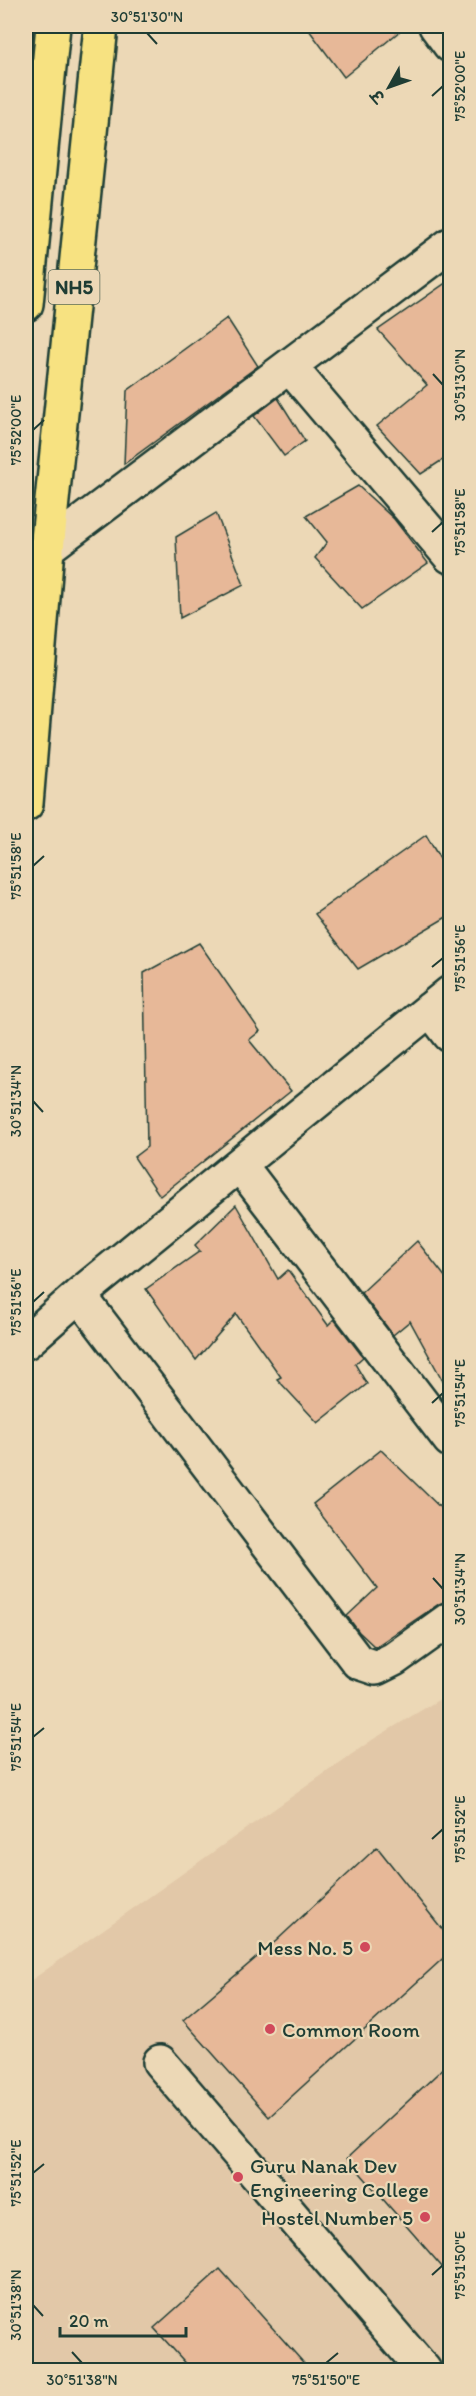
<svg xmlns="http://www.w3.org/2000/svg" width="476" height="2396" font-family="Itim,'Playpen Sans Deva',sans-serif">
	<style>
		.built { fill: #e2c8a8 }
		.building { fill: #e7b898; stroke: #1f3d34; stroke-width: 1.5 }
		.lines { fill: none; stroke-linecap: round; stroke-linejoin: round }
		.minor-casing { stroke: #1f3d34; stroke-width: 38 }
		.highway-casing { stroke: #1f3d34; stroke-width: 38 }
		.minor { stroke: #ecd8b6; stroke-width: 33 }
		.highway { stroke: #f7e281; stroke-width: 33 }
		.ticks { fill: none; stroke: #1f3d34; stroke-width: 2 }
		.poi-dot { fill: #d1495b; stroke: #ecd8b6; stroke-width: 2 }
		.labels { text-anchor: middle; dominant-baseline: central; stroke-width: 4.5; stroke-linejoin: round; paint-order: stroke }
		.shield { fill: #ecd8b6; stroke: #5c6c5b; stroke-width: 1.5 }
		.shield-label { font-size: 20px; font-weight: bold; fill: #1f3d34 }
		.poi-label { font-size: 21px; fill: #1f3d34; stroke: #ecd8b6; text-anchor: end }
		.neatline { fill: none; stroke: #1f3d34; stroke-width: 2 }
		.ticks-label { font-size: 15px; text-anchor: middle; fill: #1f3d34 }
	</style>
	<rect width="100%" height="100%" fill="#ecd8b6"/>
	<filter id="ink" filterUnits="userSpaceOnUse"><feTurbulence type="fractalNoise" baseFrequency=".0167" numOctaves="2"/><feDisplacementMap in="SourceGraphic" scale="12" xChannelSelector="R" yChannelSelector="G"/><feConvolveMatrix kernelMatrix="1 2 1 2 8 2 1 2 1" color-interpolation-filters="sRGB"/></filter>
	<g filter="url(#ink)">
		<path class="built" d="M450 1693V2370H26V1984L372 1740Z"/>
		<path class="building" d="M306 26H406L344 77Z
			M450 280V455L421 474 377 426 427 385 378 330Z
			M227 318 258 366 124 464 127 391Z
			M278 398 305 441 284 456 254 416Z
			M358 486 394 519 428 563 362 609 315 558 327 542 306 516Z
			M216 513 244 585 180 618 176 537Z
			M426 835 450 876V915L358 969 315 914Z
			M199 943 260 1031 249 1040 291 1091 160 1196 134 1157 147 1147 144 973Z
			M236 1205 278 1279 288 1270 328 1325 334 1319 363 1357 355 1364 367 1384 318 1423 277 1379 281 1377 236 1314 196 1360 146 1289 200 1251 195 1245Z
			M417 1241 450 1283V1394L410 1321 393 1335 361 1293Z
			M381 1450 450 1517V1600L439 1604 375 1647 359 1632 347 1616 377 1588 313 1504Z
			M377 1847 450 1939V1952L269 2117 183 2020 276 1941Z
			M450 2062V2276L347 2158Z
			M220 2269 310 2370H192L154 2328Z"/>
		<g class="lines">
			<defs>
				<path id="minor" d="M436 26 450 45
					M290 367 450 556
					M26 564 450 245
					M430 1009 450 1035
					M240 1165 450 1440
					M79 1295 358 1662 376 1668 394 1659 450 1619
					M26 1342 79 1295 450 993
					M160 2062 424 2370"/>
				<path id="highway" d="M26 304 53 26
					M26 804 47 549 101 26"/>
			</defs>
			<use href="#minor" class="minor-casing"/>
			<use href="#highway" class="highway-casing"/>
			<use href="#minor" class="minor"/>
			<use href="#highway" class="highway"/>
		</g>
	</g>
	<path class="ticks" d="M147 33 157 44M432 96 443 86M433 374 443 385M33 430 44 420M432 532 443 522M33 866 44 856M432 967 443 958M33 1101 43 1112M33 1302 44 1292M432 1403 443 1393M433 1578 443 1589M33 1737 44 1728M432 1839 443 1829M33 2173 44 2164M432 2275 443 2265M33 2305 43 2316M72 2352 82 2363M326 2363 338 2353"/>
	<g class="poi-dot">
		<circle cx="365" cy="1947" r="6"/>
		<circle cx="270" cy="2029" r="6"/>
		<circle cx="238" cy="2177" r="6"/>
		<circle cx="425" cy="2217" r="6"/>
	</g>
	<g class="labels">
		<rect class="shield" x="48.5" y="270" width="51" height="34" rx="4.5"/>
		<g class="shield-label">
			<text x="74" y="287">NH5</text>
		</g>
		<g class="poi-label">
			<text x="353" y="1947">Mess No. 5</text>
			<text x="282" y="2029" text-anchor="start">Common Room</text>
			<text x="250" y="2165" text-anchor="start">Guru Nanak Dev<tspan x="250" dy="24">Engineering College</tspan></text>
			<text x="413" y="2217">Hostel Number 5</text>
		</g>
	</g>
	<rect width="476" height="2396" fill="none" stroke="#ecd8b6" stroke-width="66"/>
	<g transform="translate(389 87) rotate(230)" stroke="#ecd8b6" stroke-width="4.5" paint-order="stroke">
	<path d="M0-4.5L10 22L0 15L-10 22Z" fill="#1f3d34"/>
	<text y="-9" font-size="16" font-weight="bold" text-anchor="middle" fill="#1f3d34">उ</text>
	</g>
	<path d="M60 2327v9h126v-9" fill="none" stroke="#1f3d34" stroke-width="3"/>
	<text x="69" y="2327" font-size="18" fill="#1f3d34" stroke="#ecd8b6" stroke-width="4.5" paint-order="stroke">20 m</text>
	<rect x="33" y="33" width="410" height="2330" class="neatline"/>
	<g class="ticks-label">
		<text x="147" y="22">30°51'30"N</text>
		<text transform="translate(460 86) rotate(-90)" y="5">75°52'00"E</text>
		<text transform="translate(460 385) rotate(-90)" y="5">30°51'30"N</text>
		<text transform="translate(16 430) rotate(-90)" y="5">75°52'00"E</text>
		<text transform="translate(460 522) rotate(-90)" y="5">75°51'58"E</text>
		<text transform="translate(16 866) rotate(-90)" y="5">75°51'58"E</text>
		<text transform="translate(460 958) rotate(-90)" y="5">75°51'56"E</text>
		<text transform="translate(16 1101) rotate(-90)" y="5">30°51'34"N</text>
		<text transform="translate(16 1302) rotate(-90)" y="5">75°51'56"E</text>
		<text transform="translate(460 1393) rotate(-90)" y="5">75°51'54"E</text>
		<text transform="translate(460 1589) rotate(-90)" y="5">30°51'34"N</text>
		<text transform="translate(16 1737) rotate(-90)" y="5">75°51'54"E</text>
		<text transform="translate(460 1829) rotate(-90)" y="5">75°51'52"E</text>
		<text transform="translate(16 2173) rotate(-90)" y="5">75°51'52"E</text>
		<text transform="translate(460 2265) rotate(-90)" y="5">75°51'50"E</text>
		<text transform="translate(16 2305) rotate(-90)" y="5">30°51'38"N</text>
		<text x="82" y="2385">30°51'38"N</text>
		<text x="326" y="2385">75°51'50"E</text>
	</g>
</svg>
